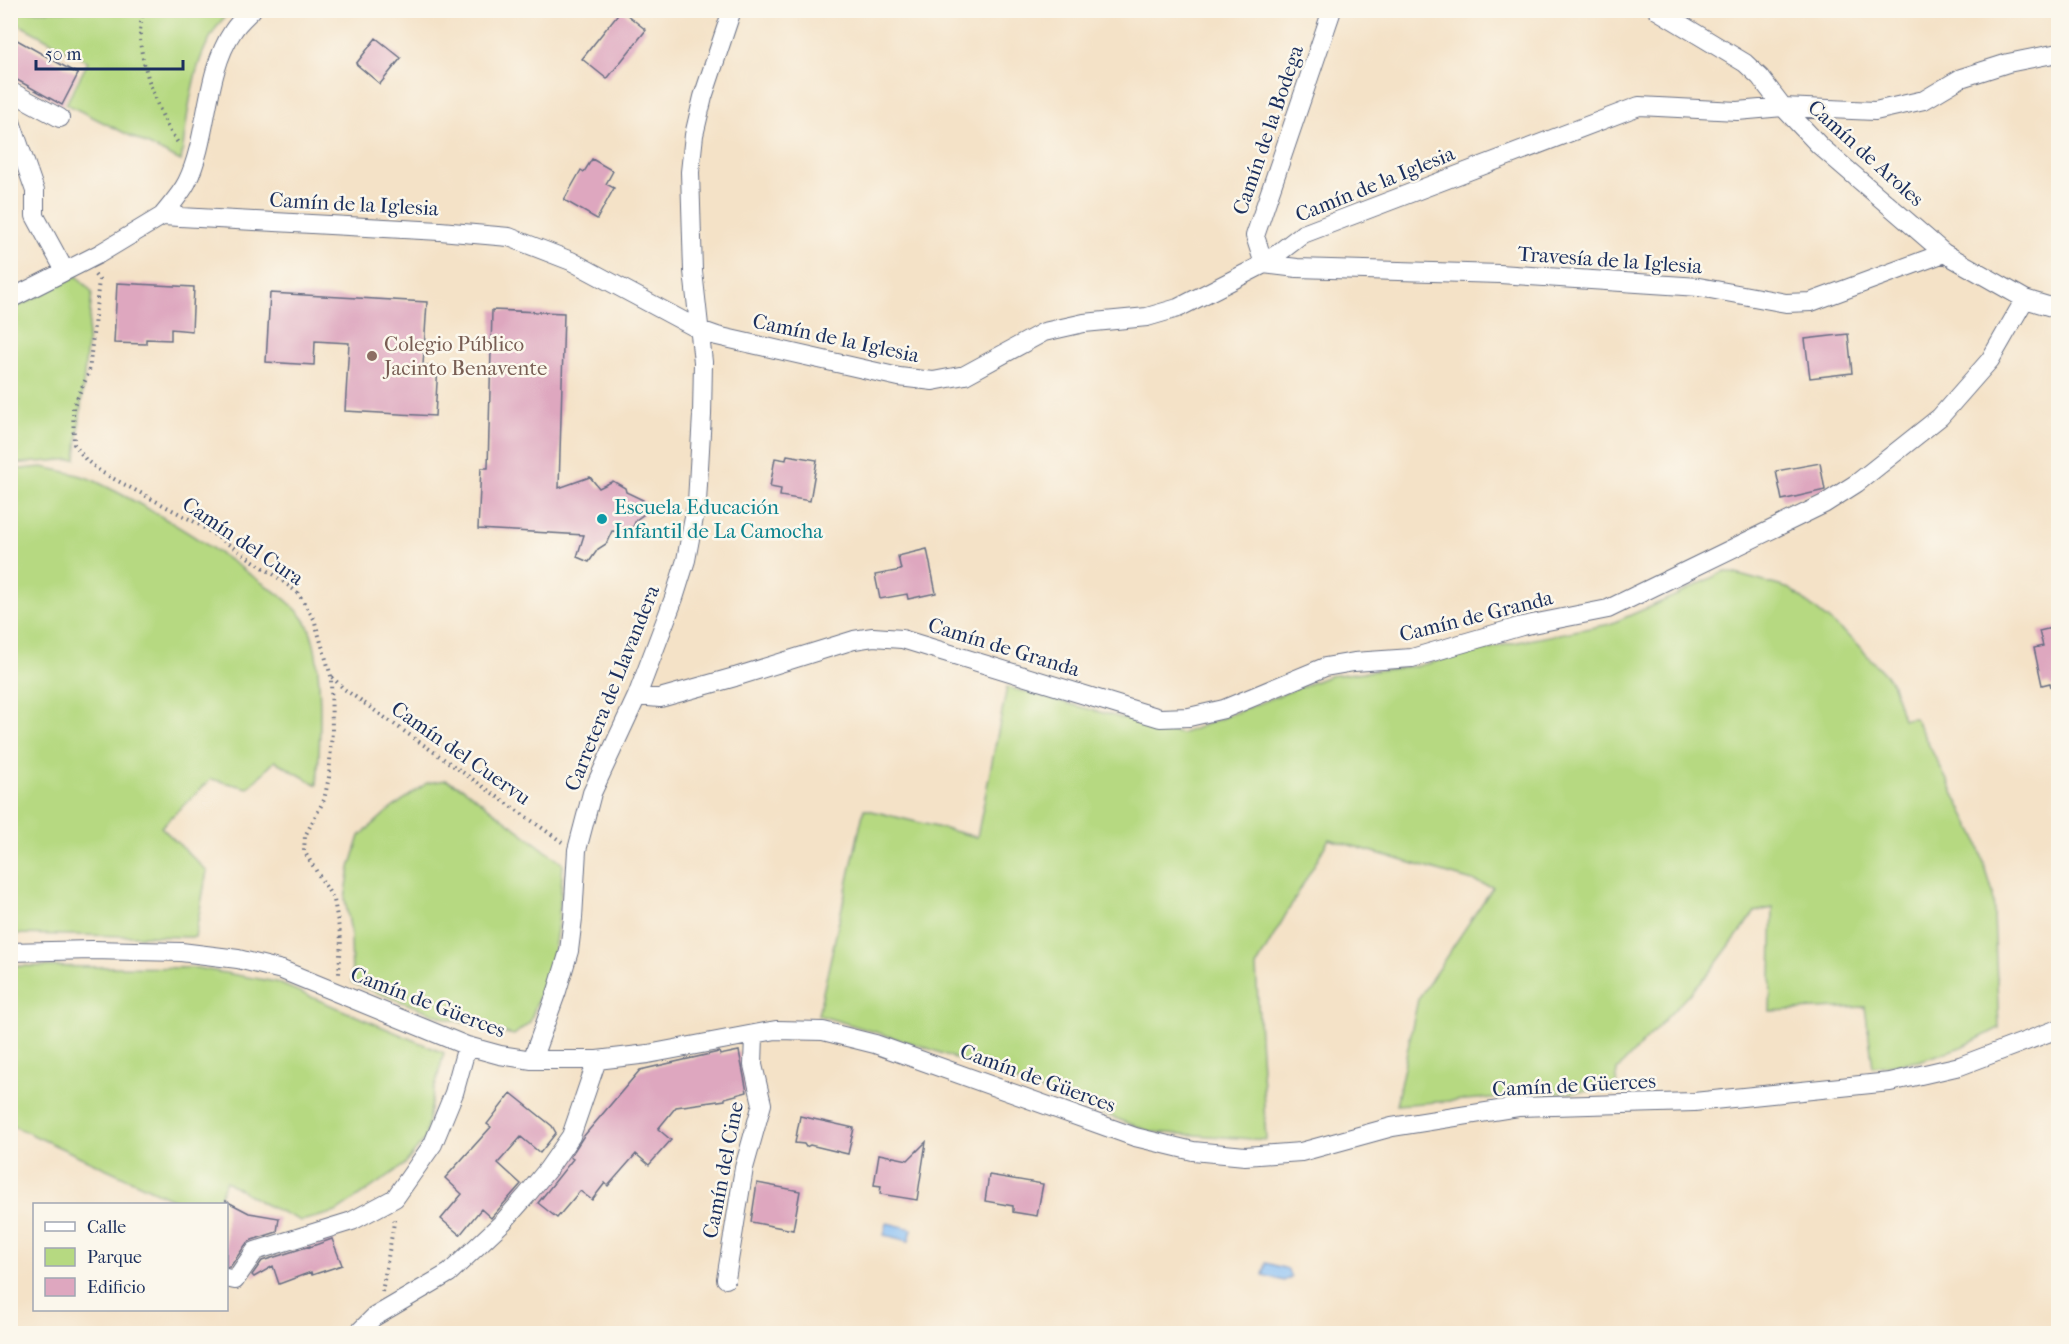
<svg xmlns="http://www.w3.org/2000/svg" width="2069" height="1344" font-family="'IM FELL French Canon',serif">
	<style>
		.green { fill: #b6d981; stroke: #688470; stroke-width: 1.5 }
		.water { fill: #84bdf5; stroke: #5076aa; stroke-width: 1.5 }
		.building { fill: #dea7bf }
		.lines { fill: none; stroke-linecap: round; stroke-linejoin: round }
		.minor-casing { stroke: #676e83; stroke-width: 20 }
		.path { stroke: #676e83; stroke-width: 4; stroke-dasharray: 1.5 4.5; stroke-linecap: butt }
		.minor { stroke: #fff; stroke-width: 18 }
		.education-dot { fill: #8d6e63; stroke: #fbf7ec; stroke-width: 2 }
		.culture-dot { fill: #0f9aa8; stroke: #fbf7ec; stroke-width: 2 }
		.labels { text-anchor: middle; dominant-baseline: central; stroke-width: 5; stroke-linejoin: round; paint-order: stroke }
		.street-label { font-size: 21px; fill: #1b2f5e; stroke: #fbf7ec }
		.education-label { font-size: 21px; fill: #785e54; stroke: #fbf7ec; text-anchor: start }
		.culture-label { font-size: 21px; fill: #0d838f; stroke: #fbf7ec; text-anchor: start }
	</style>
	<rect width="100%" height="100%" fill="#fbf7ec"/>
	<filter id="ink" filterUnits="userSpaceOnUse"><feTurbulence type="fractalNoise" baseFrequency=".0167" numOctaves="2"/><feDisplacementMap in="SourceGraphic" scale="12" xChannelSelector="R" yChannelSelector="G"/><feConvolveMatrix kernelMatrix="1 2 1 2 8 2 1 2 1" color-interpolation-filters="sRGB"/></filter>
	<filter id="wash" filterUnits="userSpaceOnUse"><feTurbulence type="fractalNoise" baseFrequency=".008" numOctaves="4" result="noise"/><feDisplacementMap in="SourceGraphic" scale="24" xChannelSelector="R" yChannelSelector="G"/><feGaussianBlur stdDeviation="1.35" result="paint"/><feColorMatrix in="noise" values="0 0 0 0 0 0 0 0 0 0 0 0 0 0 0 0 0 1.4 0 .05"/><feComposite in="paint" operator="in"/></filter>
	<g filter="url(#wash)">
		<rect width="100%" height="100%" fill="#f4e2c7"/>
		<path class="green" d="M10 11H230C191 50 189 109 181 161L66 104 88 62 11 20Z
			M77 276 92 292 76 459 11 464V310Z
			M42 467C59 471 79 473 95 481 151 508 208 544 258 580 275 592 295 604 306 622 325 654 320 747 317 785L275 761 248 788 211 779 161 827 207 871 195 937 11 934V470Z
			M1725 571 1790 589 1853 640 1892 682 1903 719 1915 718 1976 837 1993 893 1999 1028 1964 1046 1919 1061 1873 1067 1865 1007 1770 1011 1773 908 1755 912 1709 973 1617 1070 1616 1089 1396 1105 1418 999 1493 887 1329 839 1256 967 1266 1140 1152 1132 922 1046 818 1015 864 809 977 837 1007 687 1181 734 1329 676 1417 666 1508 644 1610 624 1677 595Z
			M446 780 463 788 563 864 559 916 553 957 530 1022 514 1035 448 1019 352 983 351 933 345 899 350 868 360 836 388 811 427 783Z
			M11 966 197 968 276 982 444 1053 432 1098 425 1139 404 1165 336 1212 301 1221 264 1204 226 1181 217 1204H183L11 1125Z"/>
		<path class="water" d="M887 1223 912 1229 909 1241 884 1235Z
			M1266 1263 1287 1269 1291 1277 1284 1281 1263 1275Z"/>
		<g id="blocks">
			<path class="building" d="M621 10 646 30 607 79 582 59Z
				M10 36 78 74 62 105 10 76Z
				M376 38 401 58 380 84 356 64Z
				M592 159 613 171 606 184 614 188 597 219 564 200 581 170 584 172Z
				M117 283 194 287 192 331 171 329V340L146 339V344L114 343Z
				M270 293 427 302 423 365 438 366 435 416 345 411 349 343 315 341 314 365 266 362Z
				M492 310 564 313 559 488 590 477 599 488 613 481 625 488 626 492 643 500 646 507 644 514 636 520 633 527 628 528V532L612 531 606 544 598 549 589 562 577 557 584 535 478 529 481 468H488Z
				M1848 334 1852 373 1810 378 1805 339Z
				M787 455 817 460 810 501 780 496 781 489 770 487 775 458 786 460Z
				M1820 463 1825 490 1782 500 1776 471Z
				M927 549 936 593 908 599 907 594 880 599 875 575 901 570 898 556Z
				M2056 627 2058 640V687H2051L2050 683 2042 685 2034 648 2043 646 2039 631Z
				M739 1051 747 1092 725 1098V1100L676 1107 658 1129 671 1140 649 1165 636 1154 608 1186 605 1183 592 1200 580 1191 557 1218 538 1203 573 1159 570 1157 583 1137 640 1070 719 1052 720 1055Z
				M511 1093 552 1126 556 1133 540 1153 521 1137 498 1163 521 1184 491 1218 481 1209 460 1235 441 1219 462 1194 445 1178 491 1127 487 1124Z
				M800 1116 854 1128 848 1154 810 1145 806 1147 804 1144 795 1143Z
				M926 1142 917 1200 880 1194 881 1186 874 1185 879 1154 908 1160Z
				M989 1175 1043 1184 1037 1216 1013 1212V1206L985 1201Z
				M757 1183 800 1191 793 1230 751 1222Z
				M226 1201 249 1213 279 1218 277 1232 252 1240 246 1244 230 1267H226Z
				M332 1239 342 1265 312 1275 311 1272 279 1284 273 1266 254 1277 252 1275 262 1261 310 1246V1247Z"/>
		</g>
	</g>
	<g filter="url(#ink)">
		<use href="#blocks" fill-opacity="0" stroke="#676e83" stroke-width="1.5"/>
		<g class="lines">
			<defs>
				<path id="minor" d="M1657 10 1745 63 1760 77 1783 107 1820 146 1944 253 2025 299 2058 309
					M10 91 60 118
					M10 119 35 191V216L65 271
					M162 216C170 206 181 194 187 182 209 137 204 74 233 31 238 23 245 17 252 10
					M1264 264 1297 268 1500 274 1699 287 1786 303 1811 302 1944 253
					M1264 264 1255 236 1332 10
					M10 299 99 254 162 216 440 231 509 237 571 261 700 330 717 336 899 377 933 381 965 375 1044 332 1084 323 1147 317 1178 308 1264 264 1303 234 1639 106 1737 111 1783 107 1875 111 1924 100 1961 78 2008 63 2058 53
					M637 696 660 698 735 677 854 640 873 637 902 639 1160 718 1189 717 1224 709 1325 667 1354 662 1412 658 1522 626 1608 609 1824 504 1857 483 1940 417 1990 360 2025 299
					M10 952 92 950 181 952 238 959 282 970 467 1046 500 1055 532 1060H597L648 1054 776 1030 823 1031 875 1044 1135 1137 1193 1151 1245 1156 1301 1152 1392 1127 1518 1107 1694 1102 1890 1082 1960 1066 2058 1029
					M532 1060 557 991 569 951 573 918 577 850 592 793 637 696 674 598 686 560 697 502 702 415 703 362 693 271 690 172 694 135 703 97 732 10
					M226 1278 235 1280 255 1251 352 1221 395 1198 433 1144 454 1093 467 1046
					M726 1279 744 1168 762 1104 753 1065 754 1035
					M357 1334 374 1317 449 1273 503 1222 526 1196 548 1169 571 1136 597 1060"/>
			</defs>
			<use href="#minor" class="minor-casing"/>
			<path class="path" d="M143 10C142 18 140 26 140 34 139 61 162 125 180 145
				M95 275 99 280 89 372 73 407 74 444 86 460 101 472 195 522 276 576 298 593 314 619 331 676 332 731 329 777 324 800 305 836 304 851 334 900 341 939 339 974
				M332 677 344 689 562 842
				M382 1292 395 1217"/>
			<use href="#minor" class="minor"/>
		</g>
	</g>
	<circle class="education-dot" cx="372" cy="356" r="6"/>
	<circle class="culture-dot" cx="602" cy="519" r="6"/>
	<g class="labels">
		<g class="street-label">
			<text transform="translate(1268 130) rotate(-71)">Camín de la Bodega</text>
			<text transform="translate(1866 153) rotate(42)">Camín de Aroles</text>
			<text transform="translate(1375 184) rotate(-22)">Camín de la Iglesia</text>
			<text transform="translate(354 204) rotate(3)">Camín de la Iglesia</text>
			<text transform="translate(1610 260) rotate(4)">Travesía de la Iglesia</text>
			<text transform="translate(836 338) rotate(12)">Camín de la Iglesia</text>
			<text transform="translate(243 541) rotate(34)">Camín del Cura</text>
			<text transform="translate(1476 616) rotate(-14)">Camín de Granda</text>
			<text transform="translate(1004 647) rotate(17)">Camín de Granda</text>
			<text transform="translate(612 688) rotate(-68)">Carretera de Llavandera</text>
			<text transform="translate(461 753) rotate(35)">Camín del Cuervu</text>
			<text transform="translate(428 1002) rotate(21)">Camín de Güerces</text>
			<text transform="translate(1038 1078) rotate(20)">Camín de Güerces</text>
			<text transform="translate(1574 1085) rotate(-3)">Camín de Güerces</text>
			<text transform="translate(723 1170) rotate(-79)">Camín del Cine</text>
		</g>
		<g class="education-label">
			<text x="384" y="344">Colegio Público<tspan x="384" dy="24">Jacinto Benavente</tspan></text>
		</g>
		<g class="culture-label">
			<text x="614" y="507">Escuela Educación<tspan x="614" dy="24">Infantil de La Camocha</tspan></text>
		</g>
	</g>
	<rect width="2069" height="1344" fill="none" stroke="#fbf7ec" stroke-width="36"/>
	<rect x="33" y="1203" width="195" height="108" fill="#fbf7ec" stroke="#a1a7b3" stroke-width="1.5"/>
	<rect x="45" y="1222" width="30" height="9" fill="#ffffff" stroke="#a1a7b3" stroke-width="1.5"/>
	<text x="87" y="1233" font-size="18" fill="#1b2f5e">Calle</text>
	<rect x="45" y="1248" width="30" height="18" fill="#b6d981" stroke="#a1a7b3" stroke-width="1.5"/>
	<text x="87" y="1263" font-size="18" fill="#1b2f5e">Parque</text>
	<rect x="45" y="1278" width="30" height="18" fill="#dea7bf" stroke="#a1a7b3" stroke-width="1.5"/>
	<text x="87" y="1293" font-size="18" fill="#1b2f5e">Edificio</text>
	<path d="M36 60v9h147v-9" fill="none" stroke="#1b2f5e" stroke-width="3"/>
	<text x="45" y="60" font-size="18" fill="#1b2f5e" stroke="#fbf7ec" stroke-width="4.5" paint-order="stroke">50 m</text>
</svg>
